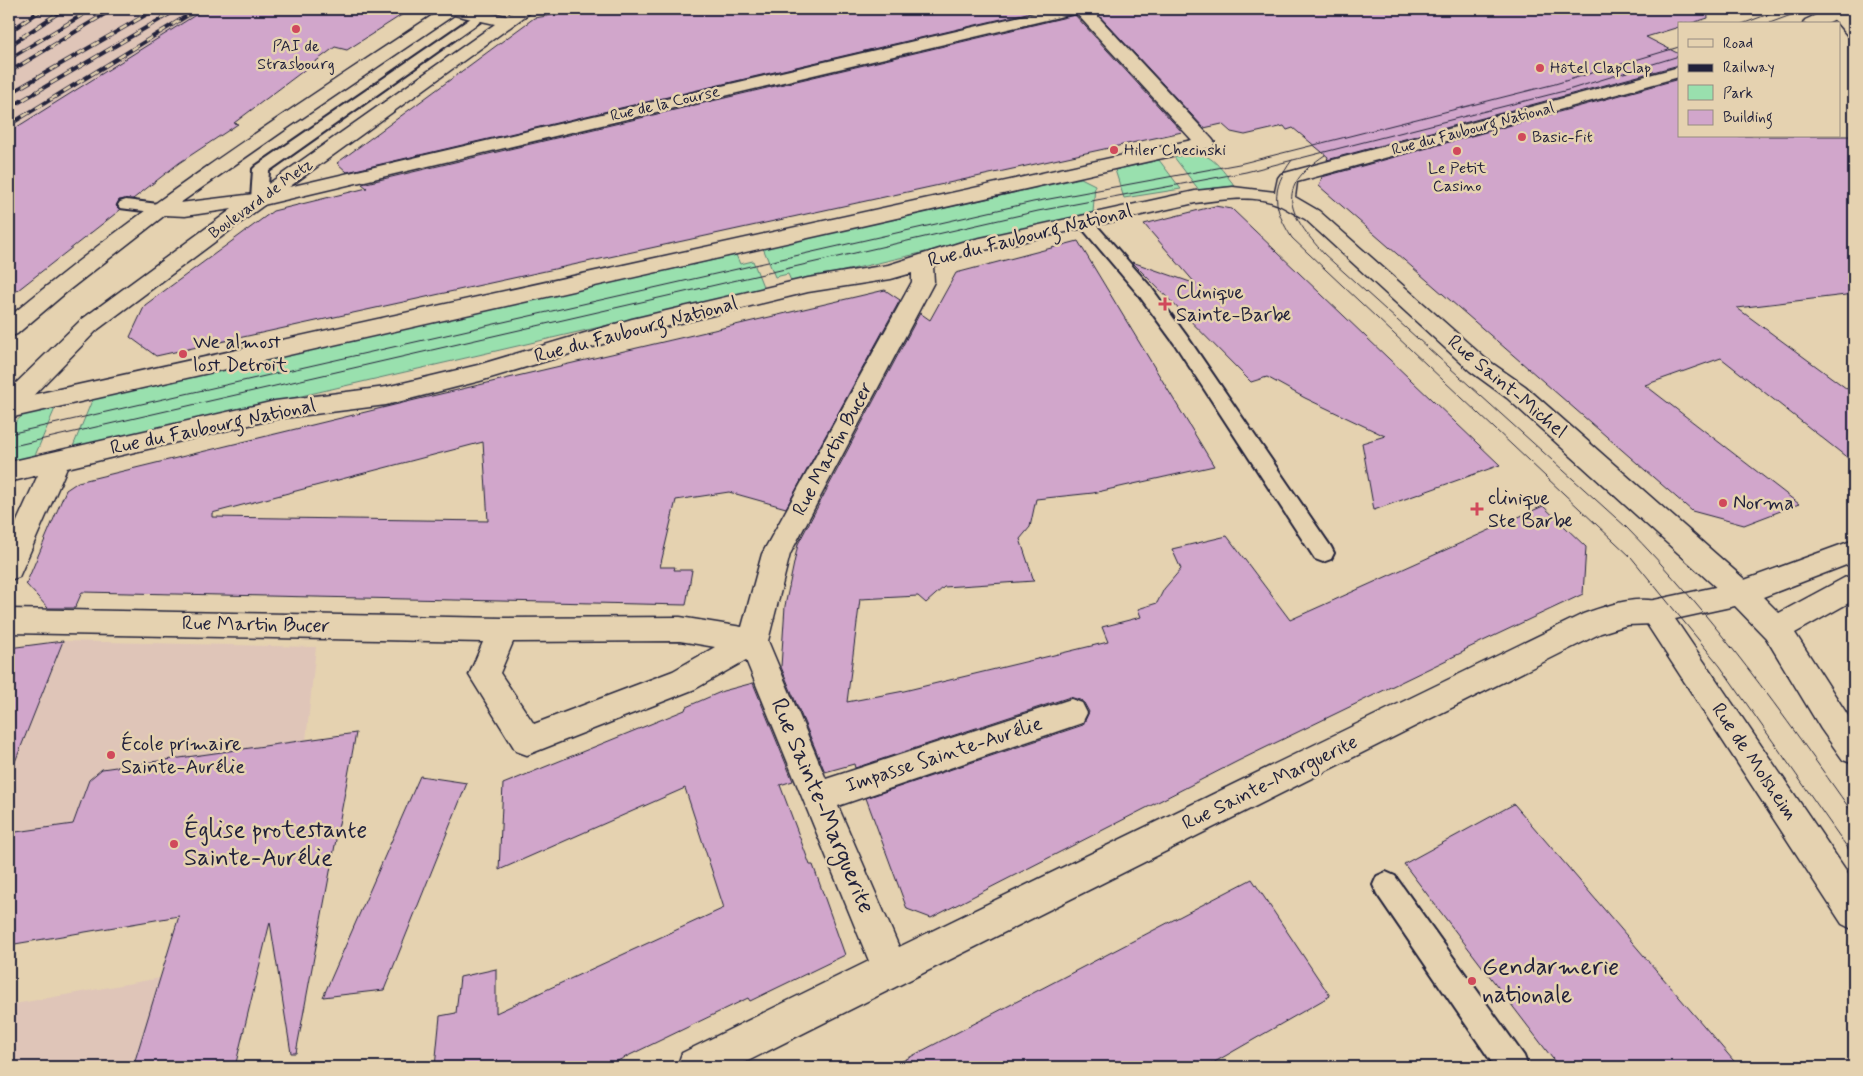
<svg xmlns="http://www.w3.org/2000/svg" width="1863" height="1076" font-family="Mynerve,sans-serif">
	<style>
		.built { fill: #dfc5b8 }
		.green { fill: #99e0ae; stroke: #5e8174 }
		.building { fill: #d1a6cb; stroke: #22223b; fill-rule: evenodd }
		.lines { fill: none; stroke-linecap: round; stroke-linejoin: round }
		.lane-casing { stroke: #22223b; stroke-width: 4 }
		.street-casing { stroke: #22223b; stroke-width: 3 }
		.secondary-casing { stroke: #22223b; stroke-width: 3 }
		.lane { fill: #e5d2b0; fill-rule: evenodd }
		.street { fill: #e5d2b0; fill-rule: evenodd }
		.secondary { fill: #e5d2b0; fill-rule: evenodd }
		.tram { stroke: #22223b; stroke-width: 1 }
		.rail-casing { stroke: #22223b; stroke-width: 4 }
		.rail { stroke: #e5d2b0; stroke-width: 2.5; stroke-dasharray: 8; stroke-linecap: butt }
		.poi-dot { fill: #d1495b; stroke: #e5d2b0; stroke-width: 2 }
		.labels { text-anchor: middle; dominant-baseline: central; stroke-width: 5; stroke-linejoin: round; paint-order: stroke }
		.far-poi-label { font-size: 16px; fill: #22223b; stroke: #e5d2b0; text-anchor: start }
		.far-street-label { font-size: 16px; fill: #22223b; stroke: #e5d2b0 }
		.street-label { font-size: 20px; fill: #22223b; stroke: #e5d2b0 }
		.poi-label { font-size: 20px; fill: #22223b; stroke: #e5d2b0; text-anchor: start }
		.near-street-label { font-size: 24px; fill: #22223b; stroke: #e5d2b0 }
		.near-poi-label { font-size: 24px; fill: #22223b; stroke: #e5d2b0; text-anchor: start }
	</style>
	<rect width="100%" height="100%" fill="#e5d2b0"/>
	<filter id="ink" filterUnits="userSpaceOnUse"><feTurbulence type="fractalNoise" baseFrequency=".02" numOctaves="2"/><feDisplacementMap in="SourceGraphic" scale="10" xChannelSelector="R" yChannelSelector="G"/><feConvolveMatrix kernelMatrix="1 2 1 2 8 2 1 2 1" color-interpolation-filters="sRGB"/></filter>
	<g filter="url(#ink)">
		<path class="built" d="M9 9H231L156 56 9 164Z
			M63 641 316 647 306 741 102 769 89 780 73 824 19 832 9 857V779Z
			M160 978 133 1067H9V1005Z"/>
		<path class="green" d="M1196 153C1214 155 1224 173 1235 186L1199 190 1174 157Z
			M1159 160 1181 189 1124 198 1115 170Z
			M1081 178 1095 185 1093 213 792 283 788 274 775 277 763 248Z
			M736 255 740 264 753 261 764 289 72 449 93 398Z
			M56 406 34 458 9 464V428L24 414Z"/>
		<path class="building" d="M205 9H411L347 50 335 47 234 123 238 124 179 163 133 199 119 200 116 206 120 210 9 297V132Z
			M592 9H1044L347 172 337 163 534 18Z
			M1093 9H1707L1708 18 1689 24H1679V27L1646 37 1679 54V65L1327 160 1328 157 1293 128 1287 130 1284 126 1245 135 1231 132 1222 124 1204 128Z
			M1075 15 1182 132 156 356 130 337 145 305 273 211 367 188 362 184Z
			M1679 79V136H1854V294L1737 308 1854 394V463L1721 358 1645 385 1799 504 1744 525 1692 511 1319 186 1322 177Z
			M1215 206 1232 209 1500 465 1374 510 1362 443 1385 436 1305 398 1267 377 1251 382 1132 262 1196 284 1144 224Z
			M1078 241 1214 466 1093 493 1036 499 1030 527 1020 539 1034 581 944 587 926 603 918 596 860 599 847 702 904 691 1108 642 1102 627 1141 617 1138 609 1157 603 1164 589 1181 569 1172 549 1227 536 1290 620 1543 506 1586 547 1583 594 1464 650 1465 651 1238 761 931 918 907 909 866 798 1083 725 1089 712 1083 701 1070 697 855 768 854 764 825 772 781 667 785 606 798 544 920 313 930 320 956 273Z
			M885 290 900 300 786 508 729 492 676 500 660 567H675L674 570H692L686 605 82 592 75 608H48L26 584 66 490 78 482 419 399ZM483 442 488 521 212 517V513Z
			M63 641 11 772 9 771V648Z
			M753 683 793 781 780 785 810 865H813L845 955 750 1001 748 998 605 1067H435L440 1016 456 1013 460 977 496 969V1013L724 908 685 788 499 870 503 784 685 710 686 707 723 691Z
			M356 733 296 1053H291L270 922 235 1067H133L179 916 9 945V833L73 824 89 780 102 769Z
			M420 776 467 783 384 990 323 997Z
			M1514 804 1739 1067H1559L1404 864Z
			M1252 879 1330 996 1206 1067H891Z"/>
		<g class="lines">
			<defs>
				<path id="lane" d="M484 9H498L269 171 267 200 265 203H253L251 200 253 169 256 166Z
					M126 200 166 205 168 208 166 211 160 213 120 208 118 205 120 202Z
					M1084 216 1090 218 1150 286 1186 335 1331 547 1334 553 1331 559 1323 562 1315 559 1174 343 1138 294 1076 221 1078 218Z
					M1386 872 1395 876 1524 1056 1528 1067H1495L1377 894 1373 885 1377 876Z"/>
				<path id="street" d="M1051 9H1091L1212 139 1215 143 1212 147 9 418V400L1192 140 1076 13 259 206 252 204 249 200 252 196 259 194Z
					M1829 9H1850L1848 13 1825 24H1803L1805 20Z
					M1679 67V77L1297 182 1295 197 1319 211 1486 359 1525 386 1751 585 1755 593 1751 601 1741 605 1731 601 1507 398 1470 371 1305 219C1296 215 1286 208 1277 204 1252 194 1221 200 1195 203L967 254 933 266 934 282 790 554 768 641 826 779 1071 699 1082 703 1087 713 1082 723 838 806 899 947 1583 614C1608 605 1638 594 1664 603L1669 612 1664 621 1654 624 1627 625 1601 633 736 1067H677L682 1053 869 961 746 660 695 689 527 755 516 751 469 675 483 642 9 633V609L503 618 680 617 742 627 762 554 912 282V273L891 279 808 292 636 334 480 381 386 405 275 419 67 468 19 577 9 580V539L38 475 9 482V462L275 401 386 387 478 365 632 319 808 278 888 265 962 242 1195 191 1233 187 1275 192 1278 178 1281 174ZM680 641 715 647 673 671 534 724 500 673 513 642Z"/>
				<path id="secondary" d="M442 9H470L506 16 517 9H535L256 211 97 330 18 411 9 414V390L81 320 232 209 185 216 165 215 69 290 17 334 9 337V317C145 203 294 107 442 9ZM454 15 495 24 254 194 180 203 289 127Z
					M1825 9H1842L1854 22V37L1848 36Z
					M1854 540V562L1763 597 1779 613 1844 578 1854 574V600L1795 633 1854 725V764L1843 760 1821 729 1766 638 1735 606 1675 619 1854 882V930L1842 924 1639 612 1644 603 1654 600 1739 582Z"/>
			</defs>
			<use href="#lane" class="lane-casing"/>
			<use href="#street" class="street-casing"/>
			<use href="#secondary" class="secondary-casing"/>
			<use href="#lane" class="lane"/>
			<use href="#street" class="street"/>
			<use href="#secondary" class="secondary"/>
			<path class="tram" d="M1742 24 1782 9
				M1767 24 1807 9
				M1325 155C1273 189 1289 214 1324 254L1626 527C1713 615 1783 714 1854 815
				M1292 160C1270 190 1273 208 1292 238L1631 557 1720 666 1854 857
				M9 434 1033 202 1239 164 1555 84 1679 47
				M9 447 1038 211 1246 172 1568 90 1679 56"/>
			<defs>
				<path id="rail" d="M9 32 43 9
					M9 46 64 9
					M9 59 92 9
					M9 72 113 9
					M9 94 156 9
					M9 108 178 9
					M9 125 198 9"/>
			</defs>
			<use href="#rail" class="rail-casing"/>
			<use href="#rail" class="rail"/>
		</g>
	</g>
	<g class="poi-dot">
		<circle cx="296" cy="29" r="5"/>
		<circle cx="1540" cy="68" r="5"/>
		<circle cx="1522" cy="137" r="5"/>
		<circle cx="1114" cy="150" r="5"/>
		<circle cx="1457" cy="151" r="5"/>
		<path d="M1162.5 296.5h5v5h5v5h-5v5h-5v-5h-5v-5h5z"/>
		<circle cx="183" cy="354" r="5"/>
		<circle cx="1723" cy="503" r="5"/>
		<path d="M1474.5 501.5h5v5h5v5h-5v5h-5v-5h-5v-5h5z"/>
		<circle cx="111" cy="755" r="5"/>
		<circle cx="174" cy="844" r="5"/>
		<circle cx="1472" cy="981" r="5"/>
	</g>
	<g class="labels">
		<g class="far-poi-label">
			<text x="296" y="46" text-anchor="middle">PAI de<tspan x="296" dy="18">Strasbourg</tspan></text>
			<text x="1550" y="68">Hôtel ClapClap</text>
			<text x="1532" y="137">Basic-Fit</text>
			<text x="1124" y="150">Hiler Checinski</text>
			<text x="1457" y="168" text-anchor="middle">Le Petit<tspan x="1457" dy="18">Casino</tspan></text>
		</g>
		<g class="far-street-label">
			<text transform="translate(665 104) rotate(-13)">Rue de la Course</text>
			<text transform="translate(1473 129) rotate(-15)">Rue du Faubourg National</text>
			<text transform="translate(261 199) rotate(-36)">Boulevard de Metz</text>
		</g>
		<g class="street-label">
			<text transform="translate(1030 236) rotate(-14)">Rue du Faubourg National</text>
			<text transform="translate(636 330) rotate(-15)">Rue du Faubourg National</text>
			<text transform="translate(1507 387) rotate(40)">Rue Saint-Michel</text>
			<text transform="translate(213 427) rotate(-12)">Rue du Faubourg National</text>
			<text transform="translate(833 449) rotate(-62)">Rue Martin Bucer</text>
			<text transform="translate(256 625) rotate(1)">Rue Martin Bucer</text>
			<text transform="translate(944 755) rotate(-18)">Impasse Sainte-Aurélie</text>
			<text transform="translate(1754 762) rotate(56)">Rue de Molsheim</text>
			<text transform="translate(1270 783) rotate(-26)">Rue Sainte-Marguerite</text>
		</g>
		<g class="poi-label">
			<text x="1176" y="292">Clinique<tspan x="1176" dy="23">Sainte-Barbe</tspan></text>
			<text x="193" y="342">We almost<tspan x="193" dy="23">lost Detroit</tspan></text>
			<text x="1488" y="498">clinique<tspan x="1488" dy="23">Ste Barbe</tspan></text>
			<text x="1733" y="503">Norma</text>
			<text x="121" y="744">École primaire<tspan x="121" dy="23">Sainte-Aurélie</tspan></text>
		</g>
		<g class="near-street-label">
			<text transform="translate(822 806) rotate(67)">Rue Sainte-Marguerite</text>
		</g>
		<g class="near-poi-label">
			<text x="184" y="830">Église protestante<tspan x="184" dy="28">Sainte-Aurélie</tspan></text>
			<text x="1482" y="967">Gendarmerie<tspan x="1482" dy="28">nationale</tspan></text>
		</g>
	</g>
	<rect width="1863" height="1076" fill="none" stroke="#e5d2b0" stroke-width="30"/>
	<rect x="15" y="15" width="1833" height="1046" fill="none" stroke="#22223b" stroke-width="2" filter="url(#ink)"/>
	<rect x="1678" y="22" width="162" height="115" fill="#e5d2b0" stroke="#978c81"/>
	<rect x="1688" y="39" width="25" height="8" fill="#e5d2b0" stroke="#978c81"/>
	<text x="1723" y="48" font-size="15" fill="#22223b">Road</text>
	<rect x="1688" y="64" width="25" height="8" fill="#22223b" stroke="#978c81"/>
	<text x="1723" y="72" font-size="15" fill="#22223b">Railway</text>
	<rect x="1688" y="85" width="25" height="15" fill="#99e0ae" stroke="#978c81"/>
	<text x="1723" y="98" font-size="15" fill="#22223b">Park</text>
	<rect x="1688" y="110" width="25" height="15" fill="#d1a6cb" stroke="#978c81"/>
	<text x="1723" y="122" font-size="15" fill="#22223b">Building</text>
</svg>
